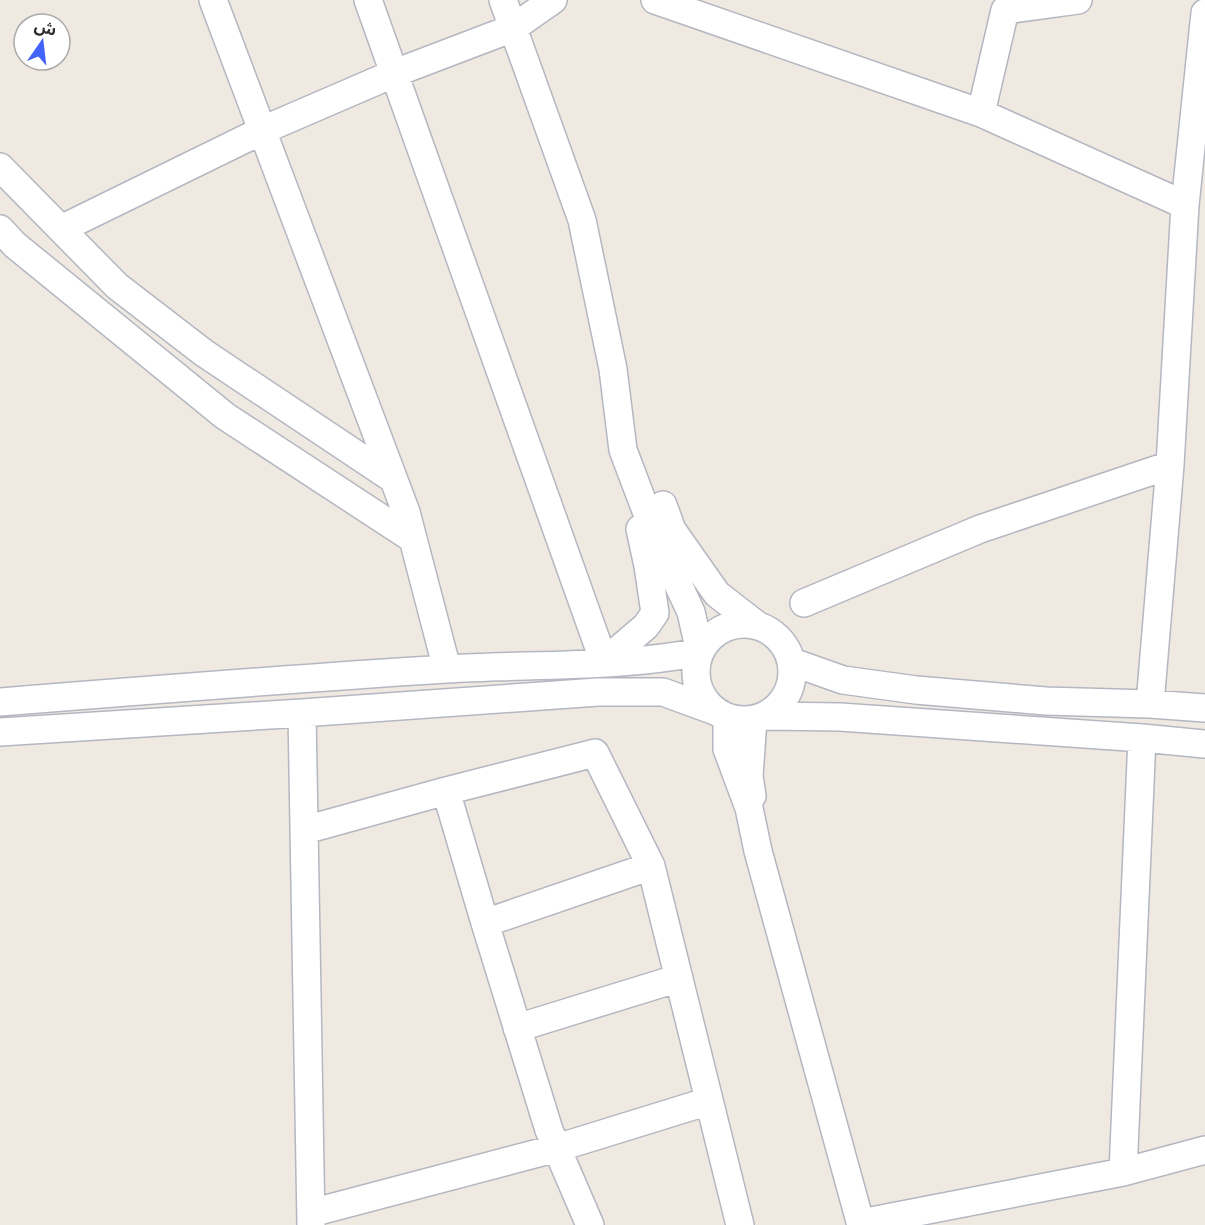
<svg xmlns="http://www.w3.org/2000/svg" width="1205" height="1225" font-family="Barlow,'Noto Sans Arabic',sans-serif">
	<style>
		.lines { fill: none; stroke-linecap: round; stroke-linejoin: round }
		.minor-casing { stroke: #b4b7c1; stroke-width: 30 }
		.minor { stroke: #fff; stroke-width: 27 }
	</style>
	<rect width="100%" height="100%" fill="#efe9e1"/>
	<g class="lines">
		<defs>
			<path id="minor" d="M213 0 406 512 447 669
				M368 0 604 662 646 626 655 613 648 566 640 529
				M655 0 981 113 1185 205 1170 465 1150 704
				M981 113 1005 10 1078 0
				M0 167 117 286 204 353 393 479
				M1185 205 1205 13
				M0 229 15 245 225 416 413 539
				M61 229 263 130 395 73 513 28 553 0
				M663 505 672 530 717 594 757 625
				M804 603 980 529 1170 465
				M696 672a48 48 0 1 1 96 0a48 48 0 1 1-96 0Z
				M792 662 843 680 916 690 1046 701 1150 704 1205 708
				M0 702C149 690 298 678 447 669 531 664 618 668 700 652L691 612 656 537 623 450 613 369 582 220 503 0
				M302 713 311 1225
				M765 716 840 717 1142 738 1205 744
				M727 717V749L749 808 758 851 861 1225
				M0 732 302 713 598 692H663L715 711
				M446 791 595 753 651 866 740 1225
				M752 796 749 776 753 720
				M305 830 446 791 485 923 549 1130 590 1225
				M485 923 651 866
				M517 1028 679 978
				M1123 1172 1142 738
				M311 1213 557 1148 709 1101
				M861 1223 1123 1172 1205 1150"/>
		</defs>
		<use href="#minor" class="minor-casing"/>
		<use href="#minor" class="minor"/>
	</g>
	<g transform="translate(42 42) rotate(14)"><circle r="28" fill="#ffffff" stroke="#ababab" stroke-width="1.5"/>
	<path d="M0-4.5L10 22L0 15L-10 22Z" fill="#4264fb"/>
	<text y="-9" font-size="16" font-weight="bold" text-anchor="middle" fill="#2e2e2e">ش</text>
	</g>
</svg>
